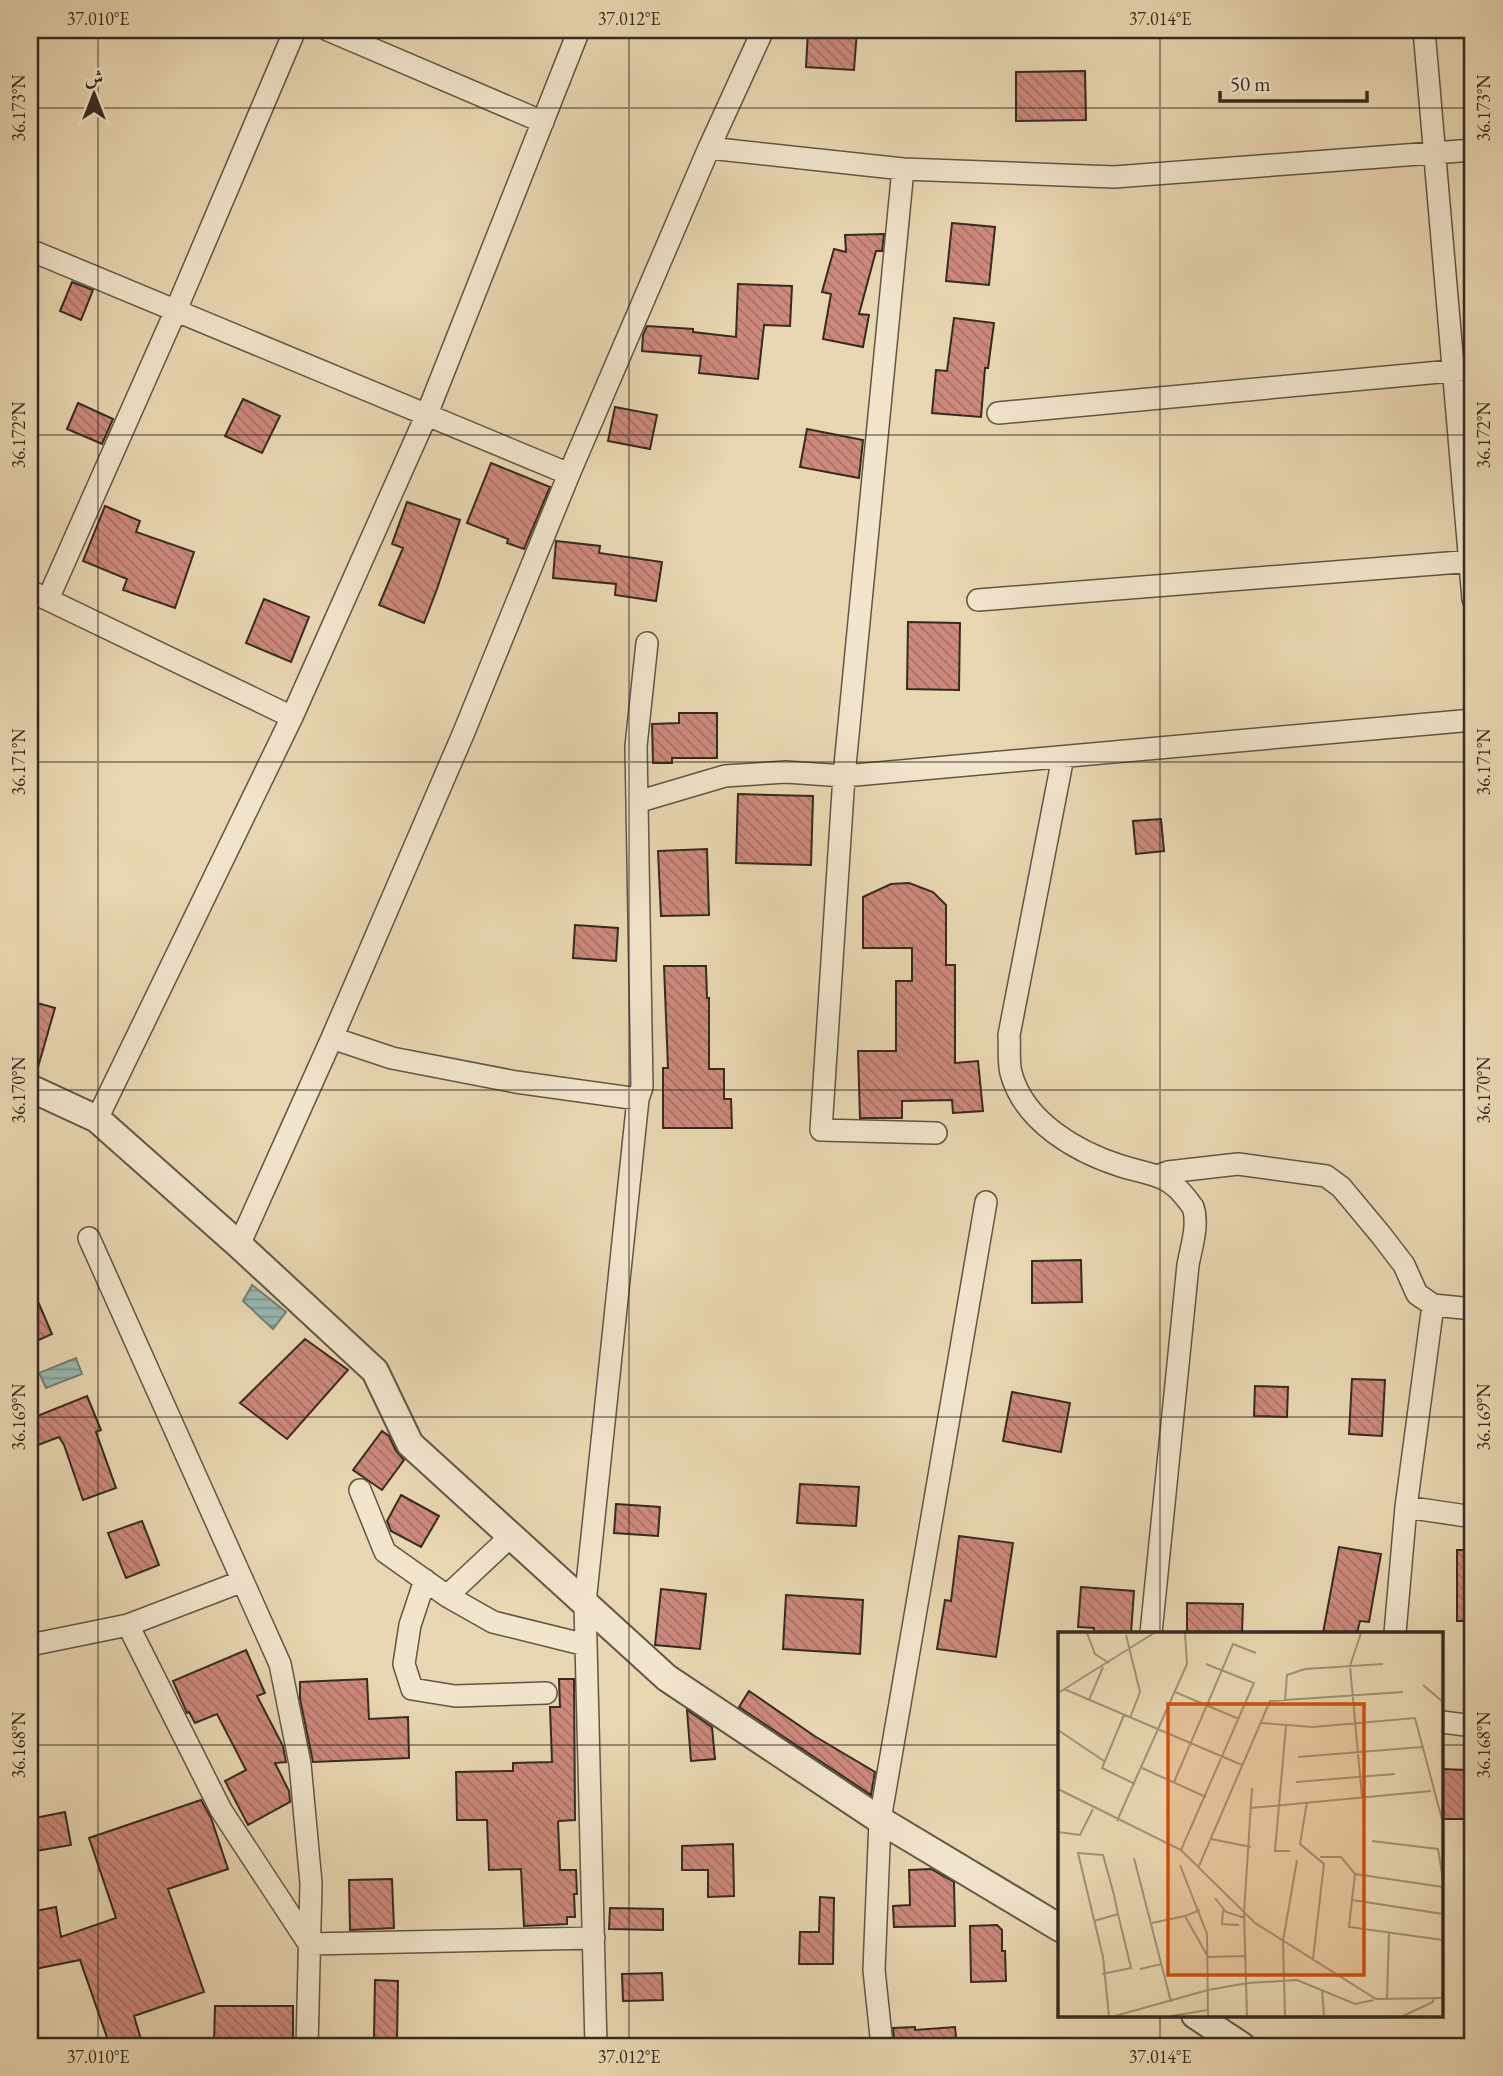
<svg xmlns="http://www.w3.org/2000/svg" width="1503" height="2076" font-family="'EB Garamond',Amiri,serif">
	<style>
		.water { fill: url(#water-rules); stroke: #708078; stroke-width: 2 }
		.building { fill: url(#building-back-hatch); stroke: #342b22; stroke-width: 2 }
		.lines { fill: none; stroke-linecap: round; stroke-linejoin: round }
		.minor-casing { stroke: #615646; stroke-width: 24 }
		.tertiary-casing { stroke: #615646; stroke-width: 30 }
		.minor { stroke: #f1e5cc; stroke-width: 21 }
		.tertiary { stroke: #f1e5cc; stroke-width: 26 }
		.ticks { fill: none; stroke: #342b22; stroke-width: 2; stroke-opacity: 0.45 }
		.inset-road { fill: none; stroke: #a19278; stroke-width: 2 }
		.view { fill: #cd520f; fill-opacity: 0.15; stroke: #cd520f; stroke-width: 3.5 }
		.inset-edge { fill: none; stroke: #342b22; stroke-width: 3.5 }
		.neatline { fill: none; stroke: #342b22; stroke-width: 2.5 }
		.ticks-label { font-size: 18px; text-anchor: middle; fill: #342b22 }
	</style>
	<defs>
		<pattern id="water-rules" width="6" height="5" patternUnits="userSpaceOnUse" patternTransform="scale(1.75)"><rect width="6" height="5" fill="#98b8b1"/><path d="M0 2.5h6" fill="none" stroke="#7d9690"/></pattern>
		<pattern id="building-back-hatch" width="6" height="6" patternUnits="userSpaceOnUse" patternTransform="scale(1.75)"><rect width="6" height="6" fill="#cd897c"/><path d="M-1 5l2 2M0 0l6 6M5-1l2 2" fill="none" stroke="#a77065"/></pattern>
	</defs>
	<rect width="100%" height="100%" fill="#e9d7b1"/>
	<filter id="stains"><feTurbulence type="fractalNoise" baseFrequency=".00286" numOctaves="4"/><feColorMatrix values="0 0 0 0 .2 0 0 0 0 .09 0 0 0 0 .02 0 0 0 .5 -.17"/></filter>
	<radialGradient id="worn" r=".72"><stop offset=".6" stop-color="#630" stop-opacity="0"/><stop offset="1" stop-color="#630" stop-opacity=".3"/></radialGradient>
	<path class="water" d="M252 1285 286 1312 273 1329 243 1301Z
		M76 1358 82 1374 46 1388 39 1373Z"/>
	<path class="building" d="M808 30H857L854 70 806 67Z
		M1085 71 1086 120 1016 121V72Z
		M952 223 995 227 989 285 946 281Z
		M884 234 882 251H876L859 314 869 315 863 347 823 339 831 294 822 292 834 249 846 252 845 235Z
		M72 282 93 290 81 320 60 311Z
		M738 284 792 286 790 326 764 325 758 379 699 373 701 356 642 351 643 335 647 326 693 329V332L736 337Z
		M954 318 994 323 988 368H985L981 417 932 413 936 370 947 371Z
		M243 399 280 416 262 453 225 436Z
		M78 403 113 419 102 444 67 429Z
		M615 407 657 415 650 449 608 441Z
		M807 429 863 440 859 478 800 467Z
		M491 463 550 487 524 549 507 543 508 539 467 523Z
		M407 502 460 520 437 589 424 623 379 605 403 548 392 544Z
		M105 506 140 521 136 532 194 552 175 608 123 590 127 579 83 561Z
		M556 541 600 546 599 553 662 562 656 601 615 595 616 584 553 578Z
		M264 599 309 617 291 662 246 643Z
		M908 622 960 623 959 690 907 689Z
		M679 713H717V758H672V763H653L652 724 679 723Z
		M738 794 813 796 811 865 736 863Z
		M1161 819 1164 851 1136 854 1133 821Z
		M707 849 709 915 661 916 658 851Z
		M909 883 933 892 946 905V965H955V1063L978 1061 983 1111 953 1113 952 1100 902 1101V1118H860L858 1051H896V981H912V948H863V897L891 884Z
		M575 925 618 928 616 961 573 958Z
		M664 966H706L707 998H709V1069H724V1099H731L732 1128H663V1068H668Z
		M30 1001 55 1008 36 1074 30 1072Z
		M1081 1260 1082 1302 1032 1303V1261Z
		M30 1283 52 1334 30 1344Z
		M305 1339 348 1370 287 1439 240 1403Z
		M1352 1379 1385 1380 1382 1436 1349 1434Z
		M1255 1386 1288 1387 1287 1417 1254 1416Z
		M1012 1392 1070 1403 1061 1452 1003 1441Z
		M87 1396 101 1430 96 1432 116 1488 83 1500 64 1445 59 1437 30 1448V1419Z
		M382 1431 389 1436 396 1451 404 1460 382 1490 353 1470Z
		M800 1484 859 1487 856 1526 797 1523Z
		M401 1495 439 1516 421 1547 391 1531 387 1521Z
		M616 1504 660 1507 658 1536 614 1533Z
		M142 1521 159 1565 126 1578 108 1533Z
		M959 1536 1013 1543 996 1657 937 1649 945 1600 951 1601Z
		M1339 1547 1381 1554 1369 1622 1360 1621 1357 1633H1323Z
		M1457 1550H1473V1621H1457Z
		M1081 1587 1134 1591 1131 1633H1094V1628L1078 1627Z
		M661 1589 706 1594 700 1649 655 1645Z
		M786 1595 863 1600 860 1654 783 1649Z
		M1187 1603 1243 1604 1242 1633H1187Z
		M246 1650 265 1693 257 1696 283 1746 286 1762 275 1763 289 1791 290 1802 248 1825 225 1781 246 1770 217 1714 195 1723 189 1712 187 1713 173 1681Z
		M367 1679 369 1719 408 1717 409 1758 313 1762 300 1699V1682Z
		M559 1679H574L575 1820 559 1821 558 1822 560 1870H576L577 1894H574L575 1917H567V1924L524 1926 521 1869 489 1870 487 1820H457L456 1772 513 1771V1763L552 1762 550 1707H560Z
		M749 1691 816 1737 875 1772 871 1795 739 1707Z
		M687 1710 712 1727 715 1759 691 1761Z
		M1442 1769 1466 1770 1465 1819H1442Z
		M201 1800 211 1818 228 1869 168 1889 204 1992 134 2016 143 2046H110L80 1960 30 1970V1912L56 1907 61 1937 116 1918 89 1838Z
		M65 1812 71 1845 30 1852V1819Z
		M733 1844 734 1896 708 1897V1870H682V1846Z
		M931 1869 954 1882 955 1926 894 1927 893 1906 910 1905 909 1870Z
		M392 1879 394 1928 350 1930 349 1880Z
		M820 1897 834 1898 833 1964H799L800 1932H819Z
		M610 1908 663 1909V1930L609 1929Z
		M997 1925 1002 1930V1951H1005L1006 1981 971 1982 970 1926Z
		M662 1973 663 2000 623 2001 622 1974Z
		M375 1980 398 1981 397 2039 374 2038Z
		M215 2006H293V2044L214 2043Z
		M915 2027V2030L955 2027 957 2046H895L893 2028Z"/>
	<g class="lines">
		<defs>
			<path id="minor" d="M328 30 543 122
				M1424 30 1473 599
				M709 148 903 169 1114 177 1473 150
				M903 169 844 776 821 1130 936 1133
				M30 250 569 474
				M998 413 1473 369
				M30 591 292 717
				M48 599 176 310 295 30
				M978 600 1473 561
				M1063 757 1009 1035C1010 1047 1008 1061 1011 1073 1024 1122 1077 1152 1121 1166 1149 1175 1167 1173 1186 1198 1187 1199 1192 1206 1193 1207 1199 1225 1191 1248 1188 1265L1151 1633
				M637 802 725 776 786 772 844 776 1473 720
				M332 1038 392 1058 516 1082 638 1099
				M97 1119 292 717 427 414 579 30
				M1157 1176 1168 1172 1238 1164 1326 1176 1341 1187 1381 1235 1404 1265 1417 1294 1433 1305 1473 1309
				M89 1238 280 1664 300 1764 311 1883 307 2046
				M239 1245 332 1038 464 732 569 474 709 148 763 30
				M360 1490 385 1552 447 1596 493 1622 586 1645
				M1406 1507 1433 1305
				M425 1580 410 1625 404 1664 412 1689 455 1696 546 1693
				M243 1581 128 1625 221 1810 309 1944 594 1938
				M447 1596 511 1536
				M1395 1633 1406 1507 1473 1517
				M30 1645 128 1625
				M1442 1722 1473 1726
				M596 2046 585 1603 638 1099 642 1087 636 746 647 643
				M882 2046 874 1970 880 1820 986 1202"/>
			<path id="tertiary" d="M30 1088 97 1119 239 1245 375 1371 410 1444 667 1678 880 1820 1060 1928
				M1195 2015 1242 2046"/>
		</defs>
		<use href="#minor" class="minor-casing"/>
		<use href="#tertiary" class="tertiary-casing"/>
		<use href="#minor" class="minor"/>
		<use href="#tertiary" class="tertiary"/>
	</g>
	<path class="ticks" d="M98 30V2046M629 30V2046M1160 30V1633M30 108H1473M30 435H1473M30 762H1473M30 1090H1473M30 1417H1473M30 1745H1060M1442 1745H1473M1160 2015V2046"/>
	<g transform="translate(1058 1632)">
		<rect width="385" height="385" fill="#e9d7b1"/>
		<path class="inset-road" d="M29 1 37 22 51 31M303 1 292 34 304 165M68 3 82 60 72 86M365 53 385 70M6 57 184 133M117 60 181 87M0 61 96 1M31 68 45 35M227 68 229 43 247 37 325 32M66 83 44 136 77 152M203 91 255 95 357 86 385 191M228 94 217 219H232M0 98 46 129M240 125 364 115M84 136 148 165M116 150 175 12 198 21M238 150 337 142M0 157 123 218 197 291 318 367 385 366M249 170 242 212 266 232 255 327M193 176 373 159M59 189 129 32 127 1M0 200 22 203 35 177M153 207 193 215M314 209 380 217 385 248M123 218 196 51 148 32M262 225H283L297 242 385 255M76 226 113 370M122 233 149 302 150 384M141 234 212 69 345 60M157 266 168 280 187 286M294 268 297 242M142 278 127 284 150 325 187 324M165 278 164 292 181 293M385 282 294 268 291 295 385 308M36 289 60 282 56 263 45 223 20 221 45 325 51 384M94 291 127 284M82 337 104 332M44 342 73 336 60 282M264 357 266 384M329 366 331 301M57 384 150 358 190 351 239 348 297 372 316 368M113 384 150 378M189 384 186 281 194 156M227 384 225 309 239 228M345 384 375 370 376 365"/>
		<path class="view" d="M110 72H306V343H110Z"/>
		<rect width="385" height="385" class="inset-edge"/>
	</g>
	<rect width="1503" height="2076" fill="none" stroke="#e9d7b1" stroke-width="77"/>
	<g transform="translate(94 94)" stroke="#f1e5cc" stroke-width="5" paint-order="stroke">
	<path d="M0-5L12 26L0 18L-12 26Z" fill="#342b22"/>
	<text y="-10" font-size="19" font-weight="bold" text-anchor="middle" fill="#342b22">ش</text>
	</g>
	<path d="M1220 91v10h147v-10" fill="none" stroke="#342b22" stroke-width="3.5"/>
	<text x="1230" y="91" font-size="21" fill="#342b22" stroke="#f1e5cc" stroke-width="5" paint-order="stroke">50 m</text>
	<rect x="38" y="38" width="1426" height="2000" class="neatline"/>
	<g class="ticks-label">
		<text x="98" y="25">37.010°E</text>
		<text x="629" y="25">37.012°E</text>
		<text x="1160" y="25">37.014°E</text>
		<text transform="translate(19 108) rotate(-90)" y="6">36.173°N</text>
		<text transform="translate(1484 108) rotate(-90)" y="6">36.173°N</text>
		<text transform="translate(19 435) rotate(-90)" y="6">36.172°N</text>
		<text transform="translate(1484 435) rotate(-90)" y="6">36.172°N</text>
		<text transform="translate(19 762) rotate(-90)" y="6">36.171°N</text>
		<text transform="translate(1484 762) rotate(-90)" y="6">36.171°N</text>
		<text transform="translate(19 1090) rotate(-90)" y="6">36.170°N</text>
		<text transform="translate(1484 1090) rotate(-90)" y="6">36.170°N</text>
		<text transform="translate(19 1417) rotate(-90)" y="6">36.169°N</text>
		<text transform="translate(1484 1417) rotate(-90)" y="6">36.169°N</text>
		<text transform="translate(19 1745) rotate(-90)" y="6">36.168°N</text>
		<text transform="translate(1484 1745) rotate(-90)" y="6">36.168°N</text>
		<text x="98" y="2063">37.010°E</text>
		<text x="629" y="2063">37.012°E</text>
		<text x="1160" y="2063">37.014°E</text>
	</g>
	<rect width="100%" height="100%" filter="url(#stains)"/>
	<rect width="100%" height="100%" fill="url(#worn)"/>
</svg>
